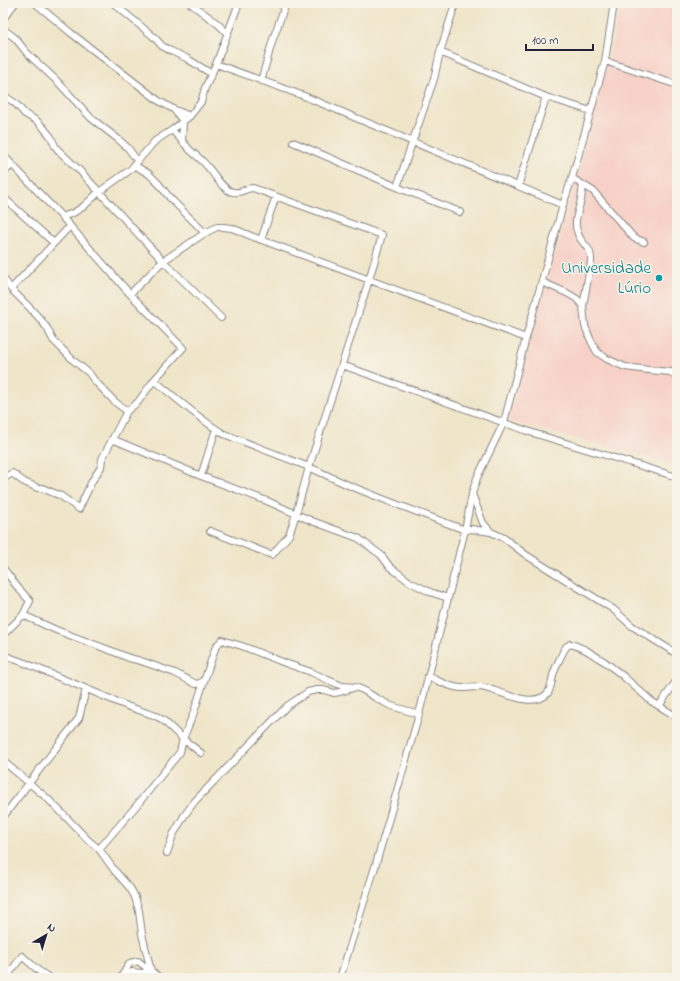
<svg xmlns="http://www.w3.org/2000/svg" width="680" height="981" font-family="'Indie Flower',sans-serif">
	<style>
		.built { fill: #f7d1c7 }
		.lines { fill: none; stroke-linecap: round; stroke-linejoin: round }
		.minor-casing { stroke: #888482; stroke-width: 8 }
		.minor { stroke: #fff; stroke-width: 6 }
		.culture-dot { fill: #0f9aa8; stroke: #f7f3e8; stroke-width: 1.5 }
		.labels { text-anchor: middle; dominant-baseline: central; stroke-width: 3; stroke-linejoin: round; paint-order: stroke }
		.culture-label { font-size: 17px; fill: #0d838f; stroke: #f7f3e8; text-anchor: end }
	</style>
	<rect width="100%" height="100%" fill="#f7f3e8"/>
	<filter id="ink" filterUnits="userSpaceOnUse"><feTurbulence type="fractalNoise" baseFrequency=".025" numOctaves="2"/><feDisplacementMap in="SourceGraphic" scale="8" xChannelSelector="R" yChannelSelector="G"/><feConvolveMatrix kernelMatrix="1 2 1 2 8 2 1 2 1" color-interpolation-filters="sRGB"/></filter>
	<filter id="wash" filterUnits="userSpaceOnUse"><feTurbulence type="fractalNoise" baseFrequency=".012" numOctaves="4" result="noise"/><feDisplacementMap in="SourceGraphic" scale="16" xChannelSelector="R" yChannelSelector="G"/><feGaussianBlur stdDeviation="0.9" result="paint"/><feColorMatrix in="noise" values="0 0 0 0 0 0 0 0 0 0 0 0 0 0 0 0 0 1.4 0 .05"/><feComposite in="paint" operator="in"/></filter>
	<g filter="url(#wash)">
		<rect width="100%" height="100%" fill="#efe5c9"/>
		<path class="built" d="M620 3H677V465L508 421 609 58Z"/>
	</g>
	<g filter="url(#ink)">
		<g class="lines">
			<defs>
				<path id="minor" d="M35 3 71 33 159 101 175 110 190 116
					M113 3 154 37 162 46 171 51 186 58 212 74
					M190 3 218 24 227 33
					M3 19 15 3
					M3 29 15 38 27 53 57 81 91 118 118 139 128 148 136 159 139 160
					M440 52 546 97 591 111
					M605 61 677 85
					M216 64 239 3
					M261 81 273 39 286 3
					M3 95 15 103 25 114 37 121 43 127 51 137 55 146 59 151 80 171 163 261 221 318
					M175 111 183 121 182 141
					M172 130C178 136 183 142 189 149 195 155 201 159 207 166 214 173 222 190 233 192 240 194 246 188 253 188L382 235 369 280 309 467 296 514 289 535 272 555 210 531
					M293 142 397 187 460 212
					M3 155 62 217 130 294 183 348 154 380 138 402 127 411 102 459 101 467 92 481 79 509 61 496 42 488H38L24 482 12 473 3 479
					M134 165 149 174 158 183 170 198 205 233 217 227H223L232 228 251 236 526 338
					M3 173 12 165
					M575 180 593 191 634 238 644 242
					M518 186 546 97
					M397 187 434 79 440 52 452 14 455 3
					M3 197 54 243
					M62 217 73 213 83 207 99 192 130 170 155 141 172 130 190 116 197 107 201 102 205 88 216 64 304 96 563 205
					M261 240 276 196
					M3 278 11 289 30 308 41 320 47 328 53 340 74 361 89 373 94 380 115 402 127 411
					M542 282 567 293 577 299 583 306 585 326 591 341 597 352 607 359 625 367 649 370 671 372 677 378
					M11 289 70 226
					M130 294 163 261 205 233
					M583 306 591 262C592 246 583 247 578 234 573 223 578 212 581 200 582 195 582 190 583 185
					M342 365 533 433 677 477
					M154 380C177 399 199 419 224 434L309 467 348 485 388 501 465 530 471 529 491 532
					M112 439 201 476 267 501 312 521 358 538 381 555 390 567 410 582 430 592 448 598
					M201 476 216 429
					M472 494 483 523 491 532 504 538 526 555 558 575 613 609 632 626 677 654
					M3 568 19 589 30 601 23 615 3 635
					M23 615 56 630 112 651 129 658 141 661 175 673 196 684 200 683 204 681 215 649 218 644 222 640 242 646 285 663 311 672 328 680 342 686 355 687 363 690 376 698 391 706 419 714
					M3 655 25 663 127 706 156 716 163 720 183 739 201 753
					M428 676C438 681 449 687 460 688 467 688 474 687 481 687 499 690 533 710 548 693 551 688 552 681 553 675 555 669 562 653 566 647 567 646 569 645 570 644L574 645 586 650 605 662 623 676 651 701 677 717
					M659 706 677 680
					M3 761 47 798 64 815 88 840 99 849 114 870 130 888 135 897 139 911 142 934 151 971 142 973 132 972 122 976
					M3 817 79 718 86 689
					M99 849 137 805 180 752 183 739 194 712 204 681
					M167 853 173 835 184 816 195 801 287 706 308 692 317 690H324L334 693 340 692 353 688
					M121 977 130 963 138 961 160 978
					M6 978 22 956 39 971 50 978
					M340 978 375 867 418 718 465 530 472 494 477 478 504 422 526 338 563 205 572 178 605 61 614 3"/>
			</defs>
			<use href="#minor" class="minor-casing"/>
			<use href="#minor" class="minor"/>
		</g>
	</g>
	<circle class="culture-dot" cx="659" cy="278" r="4"/>
	<g class="labels">
		<g class="culture-label">
			<text x="651" y="268">Universidade<tspan x="651" dy="20">Lúrio</tspan></text>
		</g>
	</g>
	<rect width="680" height="981" fill="none" stroke="#f7f3e8" stroke-width="16"/>
	<g transform="translate(46 935) rotate(38)" stroke="#f7f3e8" stroke-width="3" paint-order="stroke">
	<path d="M0-3L7 15L0 10L-7 15Z" fill="#22223b"/>
	<text y="-6" font-size="11" font-weight="bold" text-anchor="middle" fill="#22223b">N</text>
	</g>
	<path d="M526 44v6h67v-6" fill="none" stroke="#22223b" stroke-width="2"/>
	<text x="532" y="44" font-size="12" fill="#22223b" stroke="#f7f3e8" stroke-width="3" paint-order="stroke">100 m</text>
</svg>
